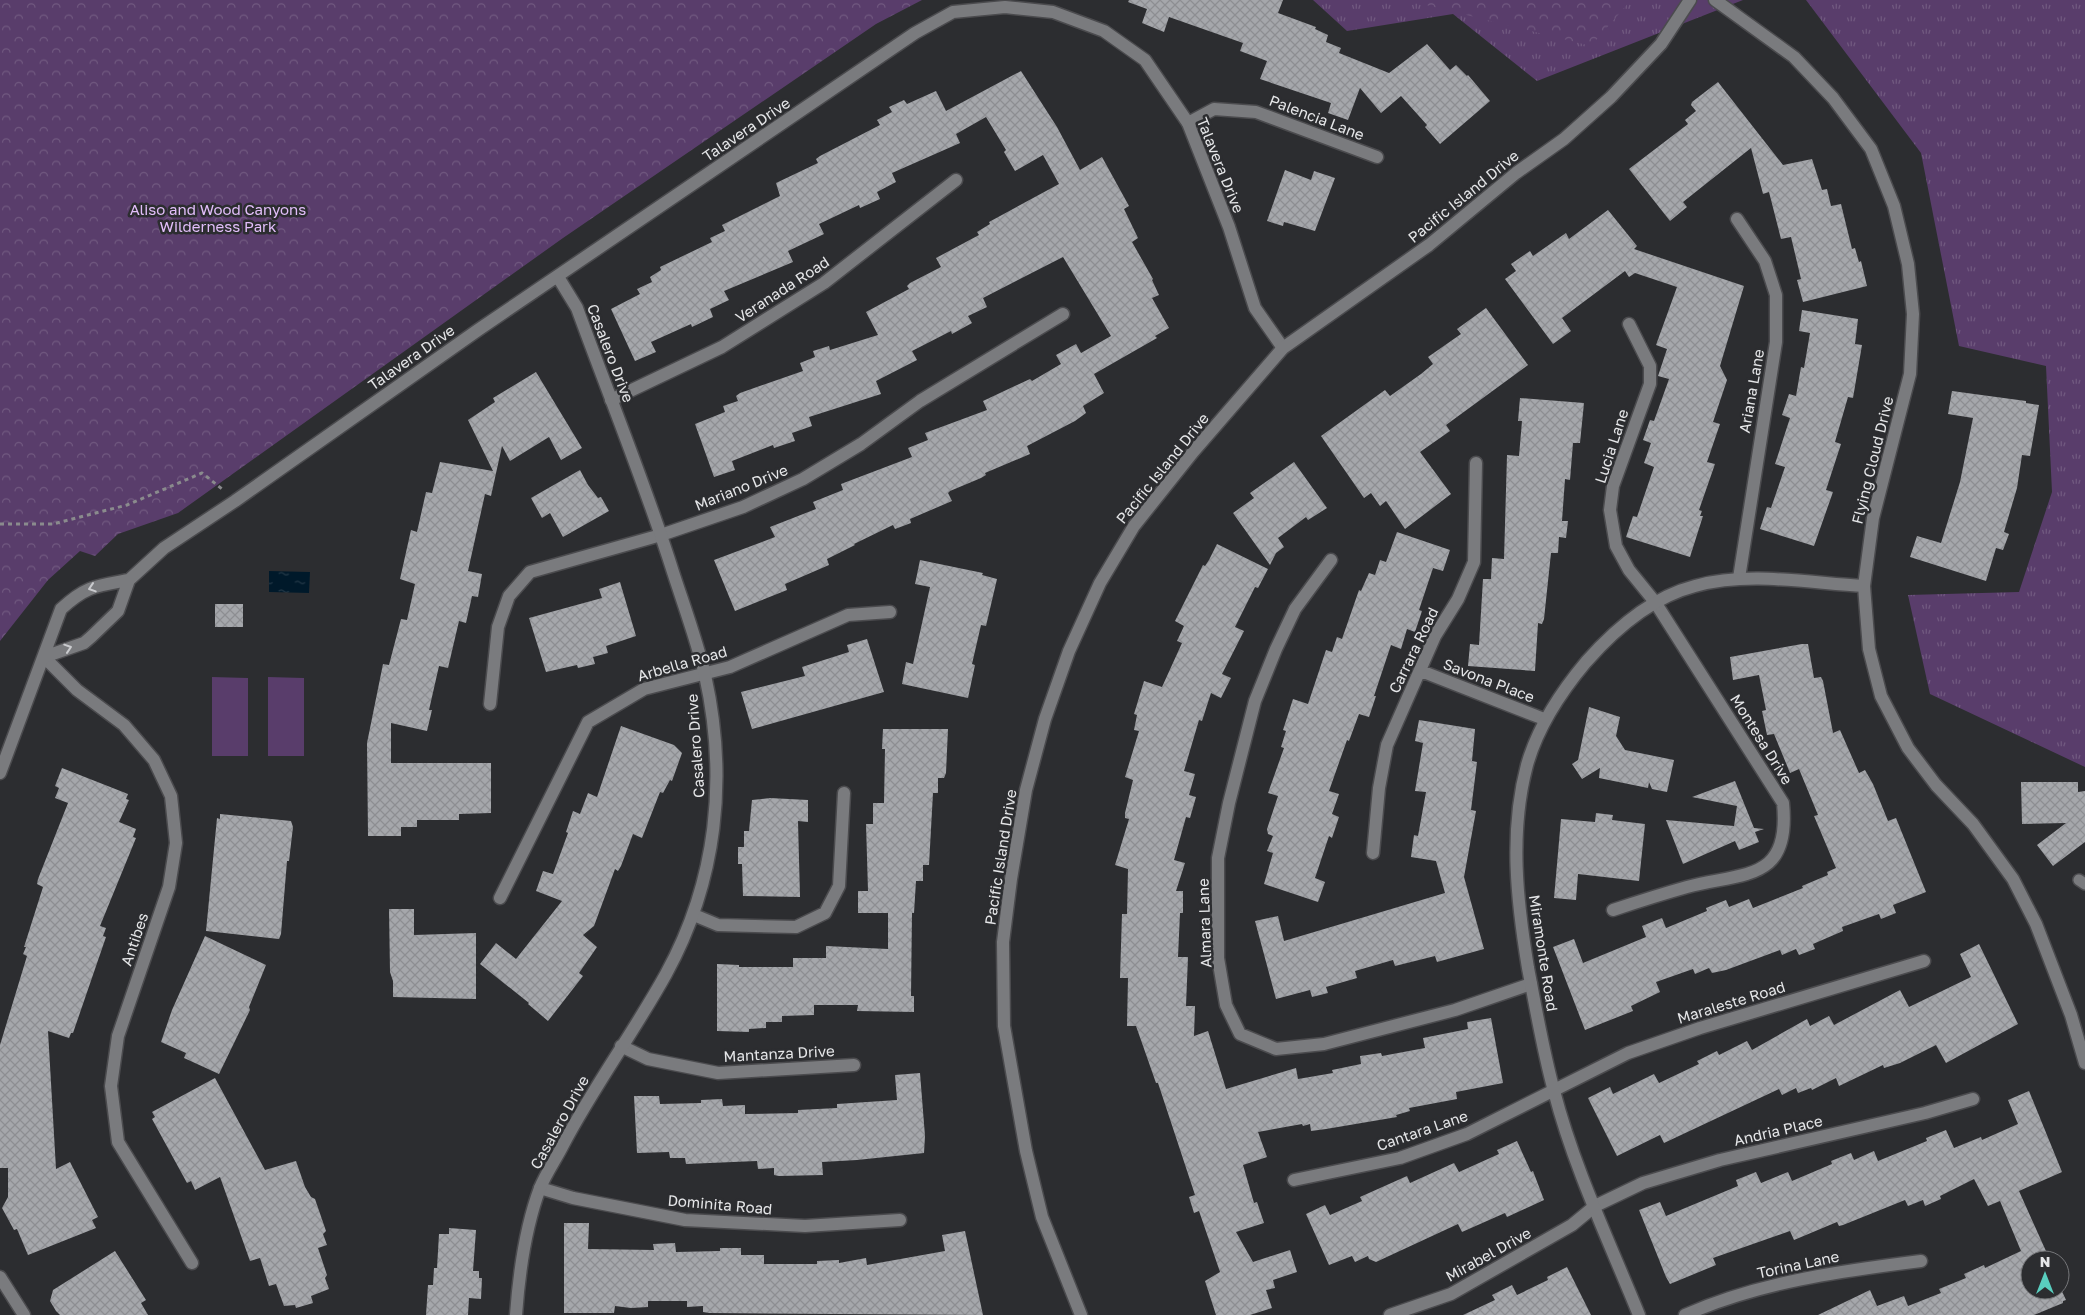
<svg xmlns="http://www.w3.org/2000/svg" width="2085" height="1315" font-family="'Golos Text',sans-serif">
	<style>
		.grass { fill: url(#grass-tufts) }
		.park { fill: url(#park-crowns) }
		.pitch { fill: #593d6b }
		.water { fill: url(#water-ripples) }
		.building { fill: url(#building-cross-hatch) }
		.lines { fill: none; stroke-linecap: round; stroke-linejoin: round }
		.service-casing { stroke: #4b4b4e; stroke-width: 14 }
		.minor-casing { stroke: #4b4b4e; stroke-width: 15 }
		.tertiary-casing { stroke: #4b4b4e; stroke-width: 15 }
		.secondary-casing { stroke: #4b4b4e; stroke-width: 15 }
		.path { stroke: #8a8b8d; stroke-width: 3; stroke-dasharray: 4 4; stroke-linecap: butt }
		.service { stroke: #7a7b7e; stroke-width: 11 }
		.minor { stroke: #7a7b7e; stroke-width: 12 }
		.tertiary { stroke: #7a7b7e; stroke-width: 12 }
		.secondary { stroke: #7a7b7e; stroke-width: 12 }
		.oneway { stroke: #cacbce }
		.labels { text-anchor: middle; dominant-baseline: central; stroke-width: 5; stroke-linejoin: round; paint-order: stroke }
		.street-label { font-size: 15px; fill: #e5e6e8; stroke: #2c2d30 }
		.park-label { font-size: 15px; fill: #e2befa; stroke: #2c2d30 }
	</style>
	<defs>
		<pattern id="grass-tufts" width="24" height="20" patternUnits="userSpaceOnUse" patternTransform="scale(1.25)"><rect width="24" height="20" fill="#593d6b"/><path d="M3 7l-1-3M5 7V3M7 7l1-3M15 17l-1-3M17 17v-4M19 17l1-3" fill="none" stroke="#715980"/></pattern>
		<pattern id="park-crowns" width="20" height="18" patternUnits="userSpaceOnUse" patternTransform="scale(1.25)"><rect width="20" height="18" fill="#593d6b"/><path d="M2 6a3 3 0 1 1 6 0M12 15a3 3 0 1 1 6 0" fill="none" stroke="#715980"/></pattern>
		<pattern id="water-ripples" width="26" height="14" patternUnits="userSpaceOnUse" patternTransform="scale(1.25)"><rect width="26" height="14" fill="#00192a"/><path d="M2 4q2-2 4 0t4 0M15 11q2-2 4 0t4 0" fill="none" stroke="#253a49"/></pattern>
		<pattern id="building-cross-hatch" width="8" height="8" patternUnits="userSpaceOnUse" patternTransform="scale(1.25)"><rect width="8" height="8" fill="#a5a7ab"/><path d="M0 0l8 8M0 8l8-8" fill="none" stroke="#8d8e92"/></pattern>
	</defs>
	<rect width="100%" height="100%" fill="#2c2d30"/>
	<path class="grass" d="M1313 0H1743L1537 81 1453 14 1347 31Z
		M1806 0H2085V767L1930 694 1908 595 2019 592 2052 492 2046 366 1959 346 1921 153Z"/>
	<path class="park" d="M0 0H922L876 24 563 238 178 513 118 534 95 556 80 551 48 580 0 641Z
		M1406 0H1631L1591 46Z"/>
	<path class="pitch" d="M212 677 248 678V756H212Z
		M268 677 304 678V756H268Z"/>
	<path class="water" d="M269 571 310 572 309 593 269 592Z"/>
	<path class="building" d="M1129 0H1283L1278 13 1316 27 1315 29 1328 35 1326 42 1341 48 1339 53 1389 73 1427 44 1450 70 1456 65 1467 76 1468 75 1490 101 1440 144 1425 127 1427 125 1401 96 1381 113 1360 88 1348 120 1328 113 1331 103 1260 79 1267 61 1240 51 1243 43 1169 17 1164 32 1142 23 1147 9 1128 2Z
		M1021 71 1057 127 1080 170 1102 157 1129 206 1124 209 1138 238 1132 242 1153 279 1152 280 1159 295 1152 298 1169 328 1155 336 1157 338 1094 374 1104 393 1083 406 1086 413 1075 421 1027 446 1030 454 985 473 986 475 981 478 950 491 948 493 952 501 910 519 911 523 895 529 893 525 854 544 855 545 827 559 829 565 785 584 787 590 735 611 714 560 775 537 770 527 816 509 813 502 843 490 841 484 912 457 908 448 928 440 925 433 987 410 983 401 1030 379 1032 381 1061 364 1056 355 1076 344 1081 353 1111 336 1063 257 983 298 987 307 968 316 972 323 952 334 951 331 912 351 917 360 876 381 881 394 809 417 812 426 792 433 795 441 774 448 773 445 732 461 735 470 714 477 695 424 725 412 723 406 738 401 736 396 740 393 803 371 800 363 815 357 813 351 829 346 830 350 878 335 866 312 909 289 907 286 910 283 941 267 936 258 979 235 977 232 990 224 989 222 1059 184 1043 155 1015 171 1004 152 1006 150 986 117 956 134 960 143 892 173 896 182 877 192 880 199 860 208 859 205 819 224 824 234 788 251 793 262 724 291 729 300 710 309 713 317 692 327 691 324 651 342 656 352 635 361 611 309 640 294 637 289 652 282 650 277 661 270 660 267 712 242 710 238 725 231 722 225 780 196 776 183 818 163 816 159 820 156 880 125 877 120 892 112 889 107 904 100 907 104 936 91 946 111Z
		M1718 82 1783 165 1812 159 1822 190 1827 189 1831 206 1841 204 1852 249 1855 248 1859 262 1861 261 1867 286 1803 302 1797 280 1801 279 1791 237 1781 239 1769 192 1763 194 1751 148 1683 202 1687 207 1670 221 1629 169 1688 124 1685 120 1696 111 1691 105 1692 102Z
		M1285 170 1311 180 1314 171 1335 178 1315 231 1284 222 1283 226 1267 221Z
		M1608 210 1637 246 1634 249 1744 286 1720 366 1727 380 1713 422 1720 424 1707 462 1715 464 1699 510 1702 511 1700 516H1703L1690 557 1626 537 1633 516 1637 517 1654 467 1644 463 1651 443 1643 440 1650 420 1654 421 1669 379 1658 376 1667 349 1656 345 1677 287 1635 273 1629 277 1625 271 1562 318 1571 331 1553 344 1505 279 1516 271 1511 264 1530 251 1533 256 1566 233 1569 239Z
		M1486 308 1528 365 1446 425 1450 431 1420 452 1451 494 1405 529 1386 501 1380 506 1371 493 1364 498 1321 436 1385 390 1390 396 1421 374 1433 364 1428 357 1461 334 1457 329Z
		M1802 310 1858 319 1855 344 1862 345 1853 398 1848 397 1835 442 1841 444 1826 490 1833 492 1814 546 1760 529 1767 507 1771 508 1785 467 1775 464 1790 418 1782 415 1789 394 1796 396 1801 367 1804 368 1810 333 1799 331Z
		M536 372 582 448 561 460 549 437 510 461 502 446 491 496 485 494 468 571 482 574 478 597 472 596 466 623 459 621 448 668 439 666 429 710H432L427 731 391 723V763H491V813L459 814V820H417V827H401V836H368L367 743 383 664 389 665 401 619 407 620 415 584 400 579 411 530 417 532 426 492 432 493 440 462 493 471 468 420 495 402 493 398Z
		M1952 391 2026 401V403L2039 405 2030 456 2022 455 2017 488 2004 532 2009 534 2003 550 1996 548 1986 581 1910 557 1917 536 1941 543 1960 482 1973 418 1948 414Z
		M1520 398 1584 403 1580 443H1573L1570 480 1565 479 1562 521H1568L1566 538 1559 537 1558 553H1551L1544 619 1542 624 1538 623 1535 671 1468 666 1470 644 1479 645 1483 579H1491L1492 558 1504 559 1507 455 1519 456 1522 421H1518Z
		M1294 462 1327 508 1308 520 1306 517 1278 538 1284 547 1276 553 1270 565 1233 513 1254 498 1250 493Z
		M580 470 588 485 598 498 601 497 609 511 563 537 550 513 542 518 531 498Z
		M1397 532 1450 550 1443 571 1433 568 1419 610 1422 611 1415 632 1407 629 1401 649 1391 645 1374 696H1376L1369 717 1359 714 1349 741 1347 740 1329 791 1339 794 1332 814 1339 817 1332 838 1329 836 1315 878 1325 882 1318 902 1264 884 1273 853 1267 851 1273 836 1268 834 1267 829 1278 796 1268 793 1284 748 1281 747 1286 731 1283 730 1293 699 1308 704 1326 650 1332 652 1337 637 1342 639 1359 590 1361 591 1369 573 1375 575 1380 560 1386 562Z
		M1217 544 1268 569 1258 588 1255 587 1235 627 1244 631 1222 674 1231 678 1221 698 1211 693 1202 721 1199 720 1184 771 1195 774 1189 795 1196 797 1190 818 1186 817 1174 860 1185 863 1176 891H1183V913H1180L1178 957H1188L1186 1006H1195L1194 1036 1208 1031 1226 1089 1296 1068 1298 1079 1333 1073 1332 1070 1361 1064 1360 1056 1381 1053 1382 1056 1425 1048 1423 1038 1468 1029 1467 1022 1491 1018 1503 1083 1456 1092 1457 1099 1409 1108 1410 1111 1396 1115 1397 1117 1326 1129 1311 1131 1310 1124 1303 1126 1302 1124 1258 1132 1267 1157 1243 1165 1254 1203 1257 1202 1264 1223 1236 1232 1253 1262 1290 1250 1297 1272 1273 1280 1275 1288 1266 1290 1272 1308 1250 1315H1216L1205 1281 1220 1272 1199 1211 1194 1213 1189 1197 1195 1195 1158 1083H1156L1136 1026H1127L1128 978H1120L1122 914H1127L1128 869 1115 865 1129 819 1125 818V813L1133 780 1125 777 1139 731 1134 730 1137 715 1134 714 1144 681 1162 687 1182 643 1177 641 1184 626 1175 621 1203 565 1205 566 1209 560Z
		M920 560 983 573 982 575 997 579 986 626 981 625 972 664 975 665 968 698 902 684 906 662 913 664 930 587 915 584Z
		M620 582 636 636 606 646 608 653 593 657 595 664 578 668 577 665 546 672 529 618 602 598 599 589Z
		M215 604H243V627H215Z
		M867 639 884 692 752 729 741 692 805 676 802 667 849 652 847 645Z
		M1802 644H1808L1814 678 1821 677 1823 681 1833 733 1840 730 1859 773 1865 770 1873 784 1888 821 1896 818 1926 892 1893 905 1896 913 1881 919 1879 914 1842 927 1843 931 1813 944 1815 949 1799 955 1796 949 1782 955 1780 950 1726 970 1712 973 1709 968 1695 974 1693 969 1656 982 1660 992 1631 1006 1633 1011 1585 1030 1553 947 1574 939 1583 963 1646 937 1642 926 1662 918 1666 928 1707 911 1706 908 1726 900 1729 907 1749 899 1753 908 1803 888 1802 886 1828 875 1827 872 1836 868 1814 816 1818 815 1799 769 1790 773 1774 734 1767 735 1762 711 1766 710 1759 675 1733 680 1730 657Z
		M1589 707 1620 717 1616 736 1625 750 1674 760 1667 792 1652 789 1649 782 1648 788 1599 778 1600 768 1582 779 1572 764 1578 760Z
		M1419 720 1475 729 1472 761 1477 762 1471 810 1476 811 1464 877 1484 949 1437 962 1435 956 1395 966 1393 960 1355 971 1357 978 1326 987 1328 993 1312 997 1310 990 1276 999 1255 921 1278 916 1284 941 1445 893 1436 861 1411 857 1414 835 1418 836 1426 792 1415 791 1423 743 1415 741Z
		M621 726 674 745 682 753 672 781 670 780 663 793 660 792 642 838 633 834 621 866 618 871 615 869 594 926 583 935 597 947 579 973 583 976 548 1021 528 1004 529 1003 480 964 496 943 516 959 562 901 536 891 543 871 553 874 568 833 566 832 573 811 580 814 588 793 597 797Z
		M883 729H948L946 773 944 778H938V793H933L929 865H923V881H916L914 913H912L911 996H914V1012L857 1011 858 1005H814V1015L782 1016V1022H766V1028L749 1029V1032L717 1031V964L739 965V967H793V958H826V946L888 949V913H858V891H868L866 824H873V803H884L885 749H882Z
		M62 768 128 794 126 799 129 800 119 822 136 829 133 837 136 838 100 926 106 928 103 936 106 937 73 1033H71L69 1038 48 1031 56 1169 70 1162 98 1217 92 1220 96 1228 28 1255 17 1229 14 1230 2 1208 8 1197V1168H0V1045L27 956 23 954 26 947H24L43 887 37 884 38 879 68 803 55 798 59 788 55 786Z
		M1735 781 1754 828 1764 829 1755 832 1759 842 1739 850 1735 841 1683 864 1666 820 1734 826 1737 806 1692 797Z
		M2021 782H2078V792L2085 791V842L2053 866 2037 845 2066 823 2022 824Z
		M770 798 808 800V822L798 821 800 897 743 896 742 864H738V847H744V831H749L752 800Z
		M1596 813 1613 815 1612 820 1645 824 1639 881 1578 874 1576 900 1554 898 1561 819 1595 822Z
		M220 814 291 821 293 827 289 861H287L281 934 279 939 206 931 217 818 220 819Z
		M389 909H414V935L476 933V999L393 997V981L390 972Z
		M205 936 266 965 249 1007 250 1010 219 1074 184 1058 186 1053 161 1042 172 1010Z
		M1979 944 2018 1024 1946 1063 1936 1045 1900 1063 1884 1068 1883 1065 1839 1086 1836 1078 1812 1090 1811 1088 1798 1093 1796 1088 1782 1095 1779 1089 1664 1143 1660 1135 1617 1156 1588 1098 1610 1087 1613 1094 1654 1074 1659 1083 1699 1064 1697 1061 1717 1051 1719 1055 1747 1041 1752 1050 1807 1019 1810 1026 1829 1016 1834 1025 1900 990 1909 1007 1971 977 1960 954Z
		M920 1073 925 1136 924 1153 857 1160 822 1162 823 1175 779 1176 774 1175V1168L758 1169 757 1161 686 1164 685 1158H670L669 1152 637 1153 634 1096H659L660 1104 701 1103V1100L722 1099 723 1106 745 1105V1114L798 1113V1110L837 1108V1104L897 1100 895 1075Z
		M215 1078 265 1170 296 1161 305 1187 311 1197 315 1199 326 1231 323 1234 327 1245 318 1248 327 1275 325 1278 329 1289 311 1296 313 1303 296 1308 295 1305 284 1306 276 1284 269 1286 260 1258 250 1261 220 1177 195 1190 191 1181 187 1183 152 1119 155 1117 152 1112Z
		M2029 1091 2062 1172 2019 1191 2050 1260H2030V1290H2060V1287L2066 1300 2063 1301V1303L2034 1315H1818L1870 1290 1877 1306 1904 1296 1908 1306 1941 1293 1939 1289 1966 1278 1964 1274 1984 1265 1985 1268 2021 1251 2000 1201 1988 1206 1974 1179 1940 1196 1941 1199 1925 1206 1923 1200 1908 1206 1905 1200 1843 1225 1839 1226 1837 1222 1794 1240 1790 1231 1713 1258 1716 1265 1670 1284 1666 1277 1639 1210 1660 1202 1666 1216 1738 1186 1736 1180 1756 1172 1761 1183 1788 1172 1792 1181 1832 1164 1831 1161 1851 1153 1854 1160 1874 1151 1878 1161 1927 1141 1926 1138 1946 1130 1954 1148 1981 1137 1982 1140 2018 1124 2008 1100Z
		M1517 1141 1531 1172 1533 1171 1544 1200 1507 1217 1505 1213 1462 1232 1458 1224 1376 1262 1369 1259 1368 1256 1355 1262 1352 1256 1329 1265 1306 1214 1325 1205 1330 1215 1362 1201 1360 1197 1407 1176 1410 1183 1454 1163 1459 1172 1499 1154 1497 1150Z
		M564 1223H589L588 1249 654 1250 653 1244 675 1243 676 1252 720 1251V1248H741V1255H764V1264H817V1261L839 1260V1263L866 1258 867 1265 945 1251 942 1235 965 1231 983 1315 709 1313 703 1312V1306L687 1307V1301H648V1307L631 1308 615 1306 614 1313H564Z
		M449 1228 476 1230 473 1271H479V1278H482L481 1299 469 1298 468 1315H426L428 1285H433L434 1268H437L439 1234H449Z
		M115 1251 146 1300 141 1303 148 1315H60L56 1311 50 1301 53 1290Z
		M1567 1267 1591 1315H1463L1495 1300 1492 1295 1512 1285 1517 1295 1548 1280 1547 1277Z"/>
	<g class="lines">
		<defs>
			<path id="service" d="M2079 880 2085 884"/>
			<path id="minor" d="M1188 123 1214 109 1256 112 1377 157
				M1737 219 1765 261 1776 295V342L1739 578
				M611 400 722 347 824 283 956 180
				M1331 560 1295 609 1276 649 1255 701 1229 803 1218 858V958L1226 1005 1240 1034 1276 1049 1324 1044 1455 1010 1531 984
				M44 657 77 690 124 725 154 760 171 796 176 843 169 887 118 1036 111 1086 118 1142 192 1263
				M1421 671 1544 719
				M490 704 498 627 509 596 530 572 661 535 743 507 803 479 861 444 920 401 1063 314
				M1373 853 1379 788 1387 745 1435 636 1458 599 1474 562 1476 463
				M500 898 588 722 644 689 730 667 848 615 890 612
				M1613 910C1637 902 1662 894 1687 887 1744 872 1791 882 1783 803L1655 602 1629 570 1616 546 1610 510 1613 486 1650 384V366L1629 324
				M694 915 718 925 796 927 825 913 839 886 844 793
				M621 1046 648 1059 718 1073 854 1065
				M1294 1180 1400 1158 1467 1134 1628 1053 1700 1028 1924 961
				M540 1188 573 1198 685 1220 805 1226 900 1220
				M0 1277 24 1315
				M1390 1315 1451 1294 1572 1225 1595 1206 1643 1183 1720 1160 1925 1113 1973 1099
				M1685 1315C1759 1282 1841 1271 1921 1261"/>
			<path id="tertiary" d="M1715 0 1794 57 1833 98 1871 149 1894 206 1908 264 1913 314 1910 374 1873 518 1864 586 1869 649 1881 696 1908 748 1936 785 1973 824 2013 879 2036 924 2071 1015 2085 1063
				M44 657 84 643 91 637 118 611 129 580 164 548 235 501 478 330 915 33 953 12 1005 7 1053 12 1104 31 1145 60 1188 123 1229 227 1255 308 1283 348
				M0 773 61 609C86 586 96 586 129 580
				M516 1315C519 1273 525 1228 540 1188 546 1173 556 1159 563 1145 594 1086 634 1032 666 974 717 881 728 778 705 675 697 641 684 606 673 572 645 483 609 396 577 308L558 277
				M1639 1315C1609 1241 1574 1168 1554 1091 1543 1051 1536 1009 1528 968 1517 902 1509 832 1527 765 1538 726 1560 693 1586 662 1615 629 1652 597 1695 586 1749 571 1809 583 1864 586"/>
			<path id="secondary" d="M1081 1315 1042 1217 1026 1151 1004 1026 1003 942 1011 879 1026 790 1045 719 1069 651 1100 583 1134 526 1193 452 1283 348 1429 245 1516 173 1564 139 1611 97 1661 44 1690 0"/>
		</defs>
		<use href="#service" class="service-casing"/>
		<use href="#minor" class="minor-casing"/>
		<use href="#tertiary" class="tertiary-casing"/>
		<use href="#secondary" class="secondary-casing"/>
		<path class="path" d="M0 524H53L127 505 202 473 222 489"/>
		<use href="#service" class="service"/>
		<use href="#minor" class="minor"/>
		<use href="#tertiary" class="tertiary"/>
		<use href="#secondary" class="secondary"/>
	</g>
	<defs><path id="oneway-chevron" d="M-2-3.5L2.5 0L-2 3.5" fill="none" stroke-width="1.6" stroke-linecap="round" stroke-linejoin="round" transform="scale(1.25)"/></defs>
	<g class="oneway">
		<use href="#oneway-chevron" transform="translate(92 588) rotate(162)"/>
		<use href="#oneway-chevron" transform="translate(68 648) rotate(-18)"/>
	</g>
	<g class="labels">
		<g class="street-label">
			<text transform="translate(1317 117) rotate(21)">Palencia Lane</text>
			<text transform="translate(746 129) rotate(-34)">Talavera Drive</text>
			<text transform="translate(1221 165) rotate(68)">Talavera Drive</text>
			<text transform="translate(1463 196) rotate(-39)">Pacific Island Drive</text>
			<text transform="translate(782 289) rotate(-33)">Veranada Road</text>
			<text transform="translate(611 353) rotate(69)">Casalero Drive</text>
			<text transform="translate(411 357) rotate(-35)">Talavera Drive</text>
			<text transform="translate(1751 391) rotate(-80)">Ariana Lane</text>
			<text transform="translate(1611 446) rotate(-72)">Lucia Lane</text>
			<text transform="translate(1872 460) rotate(-76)">Flying Cloud Drive</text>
			<text transform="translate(1162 468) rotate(-51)">Pacific Island Drive</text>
			<text transform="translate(741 487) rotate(-22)">Mariano Drive</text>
			<text transform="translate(1413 650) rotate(-64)">Carrara Road</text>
			<text transform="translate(682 663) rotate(-16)">Arbella Road</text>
			<text transform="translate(1489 680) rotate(21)">Savona Place</text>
			<text transform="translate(1762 739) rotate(58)">Montesa Drive</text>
			<text transform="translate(695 746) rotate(-94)">Casalero Drive</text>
			<text transform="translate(1000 857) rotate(-81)">Pacific Island Drive</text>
			<text transform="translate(1204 923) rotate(-92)">Almara Lane</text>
			<text transform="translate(134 939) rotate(-71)">Antibes</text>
			<text transform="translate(1544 953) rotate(81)">Miramonte Road</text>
			<text transform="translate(1731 1002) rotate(-17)">Maraleste Road</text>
			<text transform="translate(779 1053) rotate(-3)">Mantanza Drive</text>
			<text transform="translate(559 1122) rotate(-61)">Casalero Drive</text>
			<text transform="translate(1422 1130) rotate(-19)">Cantara Lane</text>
			<text transform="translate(1778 1130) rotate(-13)">Andria Place</text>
			<text transform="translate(720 1204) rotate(5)">Dominita Road</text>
			<text transform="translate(1488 1254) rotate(-29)">Mirabel Drive</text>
			<text transform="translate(1798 1264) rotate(-12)">Torina Lane</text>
		</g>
		<g class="park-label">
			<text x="218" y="209">Aliso and Wood Canyons<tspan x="218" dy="17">Wilderness Park</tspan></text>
		</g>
	</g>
	<g transform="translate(2045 1275)"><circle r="24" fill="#2c2d30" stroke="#76777a"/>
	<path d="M0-4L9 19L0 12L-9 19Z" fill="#59cebf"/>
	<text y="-8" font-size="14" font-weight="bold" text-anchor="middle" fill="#e5e6e8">N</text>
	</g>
</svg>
